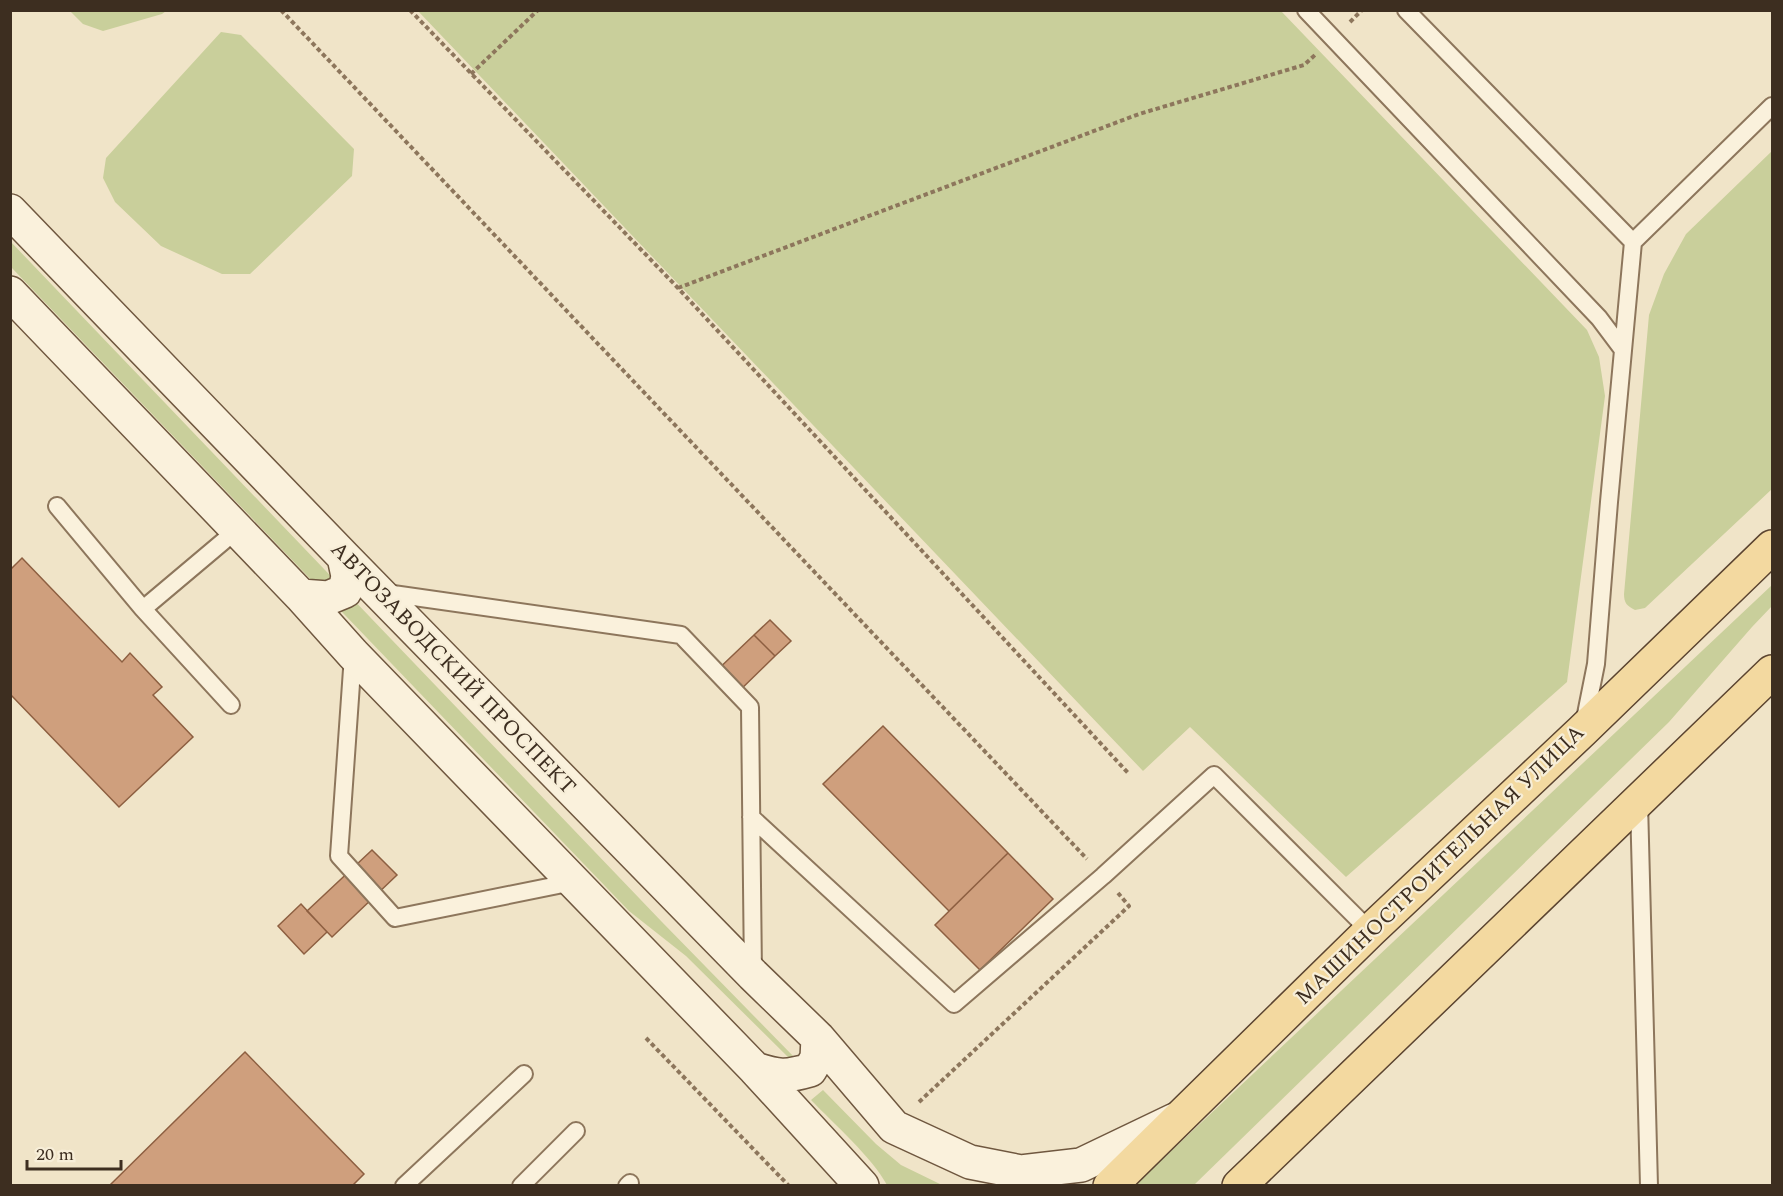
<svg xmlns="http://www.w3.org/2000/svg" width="1783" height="1196" font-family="Spectral,serif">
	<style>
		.green { fill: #c9cf9b }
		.building { fill: #cf9f7d; stroke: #8d5f41; stroke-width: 1.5 }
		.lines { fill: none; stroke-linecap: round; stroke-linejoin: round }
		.lane-casing { stroke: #8d765c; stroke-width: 20 }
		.secondary-casing { stroke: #6f573f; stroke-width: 36 }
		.primary-casing { stroke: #5b4430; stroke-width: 36 }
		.path { stroke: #8d765c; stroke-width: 4; stroke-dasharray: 4.5 3; stroke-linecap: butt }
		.lane { stroke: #faf1dc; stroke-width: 16 }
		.secondary { stroke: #faf1dc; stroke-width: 33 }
		.primary { stroke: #f3d9a0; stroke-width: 33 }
		.labels { text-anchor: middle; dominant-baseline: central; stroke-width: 4.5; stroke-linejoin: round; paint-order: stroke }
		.street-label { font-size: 22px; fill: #3d2e20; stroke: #f7eed8 }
	</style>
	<rect width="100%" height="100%" fill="#f0e4c8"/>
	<path class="green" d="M70 11H166L162 14 103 31 83 24Z
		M418 11H1281L1587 330 1599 357 1605 396 1567 682 1346 877 1190 727 1143 771Z
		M221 32 241 35 354 149 352 176 250 274H222L161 246 115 202 103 178 106 158Z
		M1772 151V489L1645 608 1635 610C1627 606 1624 603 1624 594L1649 315 1664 274 1686 234Z
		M10 241 662 922 794 1057 791 1060 686 956 629 911 11 267Z
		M1772 585V606L1752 627 1669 722 1194 1185H1135Z
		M823 1090 876 1144 901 1165 942 1185H887C872 1157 834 1124 811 1100Z"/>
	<path class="building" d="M22 558 122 662 130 653 162 687 153 695 193 737 119 807 10 694V570Z
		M770 620 791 641 775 656 754 635Z
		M754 635 775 656 732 698 711 676Z
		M883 726 1008 853 949 911 823 784Z
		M372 850 397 875 332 937 307 911Z
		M1008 853 1053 899 980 970 935 925Z
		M301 904 327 932 304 954 278 926Z
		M245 1052 364 1174 352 1186H109Z"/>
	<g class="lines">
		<defs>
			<path id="lane" d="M1306 10 1599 318 1623 350
				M1406 10 1633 242
				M57 506 143 609 238 529
				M386 593 681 635 750 707 753 974
				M143 609 231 705
				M353 655 339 856 395 918 573 882
				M1584 724 1596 664 1609 502 1633 242 1772 106
				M1639 803 1649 1186
				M751 817 954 1004 1103 876 1214 775 1370 931
				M404 1186 524 1074
				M521 1186 576 1131
				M627 1186 630 1183"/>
			<path id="secondary" d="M10 211 344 557 753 975 818 1038 894 1127 970 1162 1021 1172 1081 1165 1175 1120
				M10 293 301 596 353 654 755 1069 862 1186
				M301 596 328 598 345 591 348 576 344 557
				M755 1069C779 1077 786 1077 810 1070L817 1058 818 1038"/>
			<path id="primary" d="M1110 1186 1370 931 1582 731 1772 547
				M1239 1186 1772 672"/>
		</defs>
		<use href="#lane" class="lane-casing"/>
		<use href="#secondary" class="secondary-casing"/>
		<use href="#primary" class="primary-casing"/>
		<path class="path" d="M281 10 1087 859
			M410 10 678 288 1129 774
			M1350 22 1362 10
			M471 74 538 10
			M678 288 1139 114 1304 65 1316 54
			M646 1038 789 1186
			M919 1102 1129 906 1118 893"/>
		<use href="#lane" class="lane"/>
		<use href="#secondary" class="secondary"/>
		<use href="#primary" class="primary"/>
	</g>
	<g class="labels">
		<g class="street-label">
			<text transform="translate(453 668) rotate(46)">АВТОЗАВОДСКИЙ ПРОСПЕКТ</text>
			<text transform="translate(1440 865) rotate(-44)">МАШИНОСТРОИТЕЛЬНАЯ УЛИЦА</text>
		</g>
	</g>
	<rect width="1783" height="1196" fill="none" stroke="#3d2e20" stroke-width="24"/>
	<path d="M27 1160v9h94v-9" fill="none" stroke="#3d2e20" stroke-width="3"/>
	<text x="36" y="1160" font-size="18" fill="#3d2e20" stroke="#f7eed8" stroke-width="4.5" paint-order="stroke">20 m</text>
</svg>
